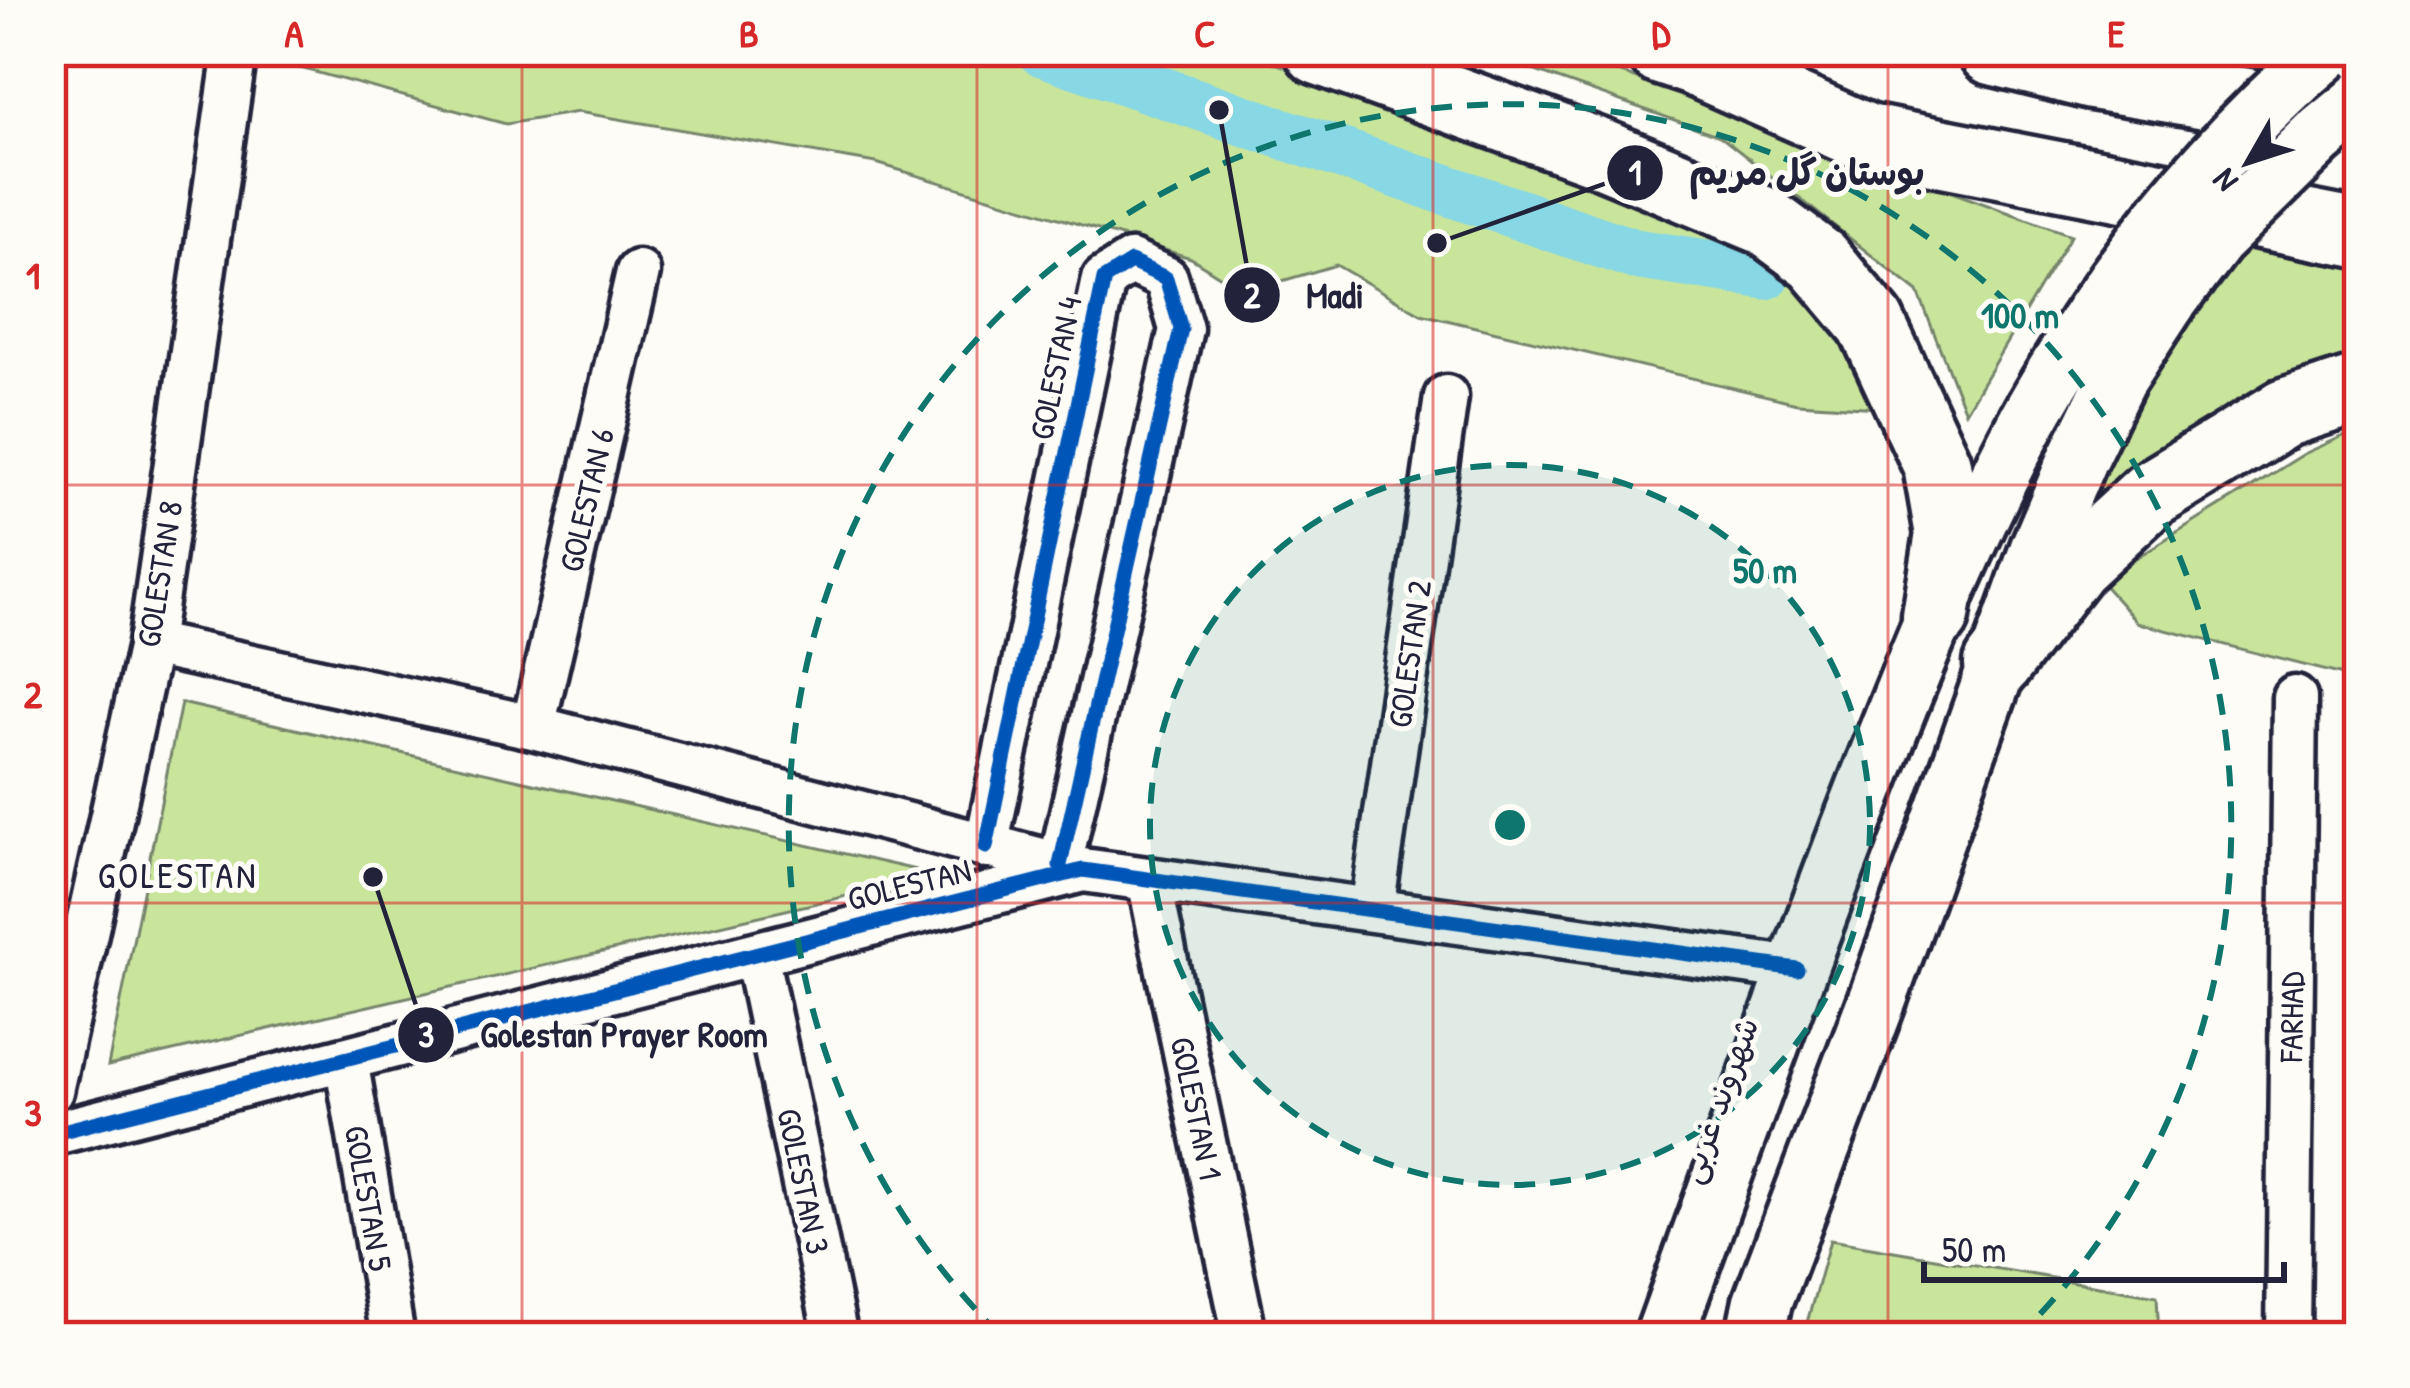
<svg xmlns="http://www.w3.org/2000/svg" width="2410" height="1388" font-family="'Patrick Hand','Playpen Sans Arabic',sans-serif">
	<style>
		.green { fill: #c9e59c; stroke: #76846c; stroke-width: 3 }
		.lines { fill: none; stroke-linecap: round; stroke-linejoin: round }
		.canal { stroke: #87d7e4; stroke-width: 51 }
		.minor-casing { stroke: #22223b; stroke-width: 51 }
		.secondary-casing { stroke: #22223b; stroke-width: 66 }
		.trunk-casing { stroke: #22223b; stroke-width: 75 }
		.minor { stroke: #fdfcf7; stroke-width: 42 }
		.secondary { stroke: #fdfcf7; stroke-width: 57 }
		.trunk { stroke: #fdfcf7; stroke-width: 66 }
		.secondary-bridge-casing { stroke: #22223b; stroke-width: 66; stroke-linecap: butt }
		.secondary-bridge { stroke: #fdfcf7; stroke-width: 57 }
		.cycleway-casing { stroke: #fdfcf7; stroke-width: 22 }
		.cycleway { stroke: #0057b8; stroke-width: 15 }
		.grid { fill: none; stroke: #d62828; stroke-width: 3; stroke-opacity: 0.55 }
		.ring { fill: none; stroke: #0f766e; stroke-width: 6; stroke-dasharray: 21 15 }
		.labels { text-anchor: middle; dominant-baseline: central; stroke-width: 10; stroke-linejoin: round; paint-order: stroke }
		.street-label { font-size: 33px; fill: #22223b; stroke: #fdfcf7 }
		.neighbourhood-label { font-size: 36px; letter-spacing: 3px; fill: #22223b; stroke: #fdfcf7 }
		.centre { fill: #0f766e; stroke: #fdfcf7; stroke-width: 6 }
		.ring-label { font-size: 36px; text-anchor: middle; font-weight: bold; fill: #0f766e; stroke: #fdfcf7; stroke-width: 10; stroke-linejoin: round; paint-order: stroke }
		.leader { fill: none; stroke: #22223b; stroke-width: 4.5 }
		.callout-dot { fill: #22223b; stroke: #fdfcf7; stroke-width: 4.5 }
		.mark-label { font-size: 36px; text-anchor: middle; font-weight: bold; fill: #fff }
		.callout-label { font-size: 36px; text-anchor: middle; font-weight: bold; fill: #22223b; stroke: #fdfcf7; stroke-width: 10; stroke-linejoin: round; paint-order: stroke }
		.neatline { fill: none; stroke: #d62828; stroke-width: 4.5 }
		.grid-label { font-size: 39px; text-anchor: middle; font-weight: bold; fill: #d62828 }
	</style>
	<rect width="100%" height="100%" fill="#fdfcf7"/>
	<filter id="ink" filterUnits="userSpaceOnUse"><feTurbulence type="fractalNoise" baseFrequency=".00833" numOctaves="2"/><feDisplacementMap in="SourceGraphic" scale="24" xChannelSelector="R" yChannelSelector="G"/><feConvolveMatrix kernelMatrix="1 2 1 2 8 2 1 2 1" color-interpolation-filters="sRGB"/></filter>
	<g filter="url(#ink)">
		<path class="green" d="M265 51H1242L1690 215 1828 303 1881 408 1797 403 1421 314 1336 265 1245 292 1191 258 876 163 578 112 506 124 263 58Z
			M1479 51H1560L2071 235 1965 412 1918 292 1720 136Z
			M2240 248 2359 270V378L2090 510 2153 346Z
			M2359 429V679L2138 623 2100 581 2304 454Z
			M181 703 938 875 108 1066Z
			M1830 1240 2157 1296 2159 1337H1803Z"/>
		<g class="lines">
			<path class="canal" d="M1042 51 1634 254 1766 274"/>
			<defs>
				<path id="minor" d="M150 644 533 727 1076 869
					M533 727 638 272
					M986 847 1104 279 1131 262 1166 278 1181 329 1060 865
					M1149 880 1245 1337
					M1372 910 1446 397
					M756 954 836 1337
					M346 1059 393 1337
					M51 1091 150 644 235 51
					M51 1134 1083 870 1797 969
					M2288 1337 2295 698"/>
				<path id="secondary" d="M1664 1337C1725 1169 1784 1001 1848 834 1899 702 1951 569 2016 443 2045 386 2080 333 2116 281
					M1755 1337 1762 1303 1879 995 2040 547 2078 458 2116 380 2167 302"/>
				<path id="trunk" d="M1319 51 1598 152 1765 221 1818 260 1871 323 1937 465 1949 534 1936 616
					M1661 51 1694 62 1867 138 2359 234
					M1992 51 2092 76 2320 114
					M1998 664 2074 565 2150 495 2285 413 2359 389"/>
			</defs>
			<use href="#minor" class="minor-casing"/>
			<use href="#secondary" class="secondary-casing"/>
			<use href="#trunk" class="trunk-casing"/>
			<use href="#minor" class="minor"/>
			<use href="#secondary" class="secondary"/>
			<use href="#trunk" class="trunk"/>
			<defs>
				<path id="secondary-bridge" d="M2116 281C2179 194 2245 120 2326 51
					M2167 302 2214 240 2319 137 2359 104"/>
			</defs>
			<use href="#secondary-bridge" class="secondary-bridge-casing"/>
			<use href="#secondary-bridge" class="secondary-bridge"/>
			<defs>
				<path id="cycleway" d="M986 847 1104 279 1131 262 1166 278 1181 329 1060 865
					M51 1134 1083 870 1797 969"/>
			</defs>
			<use href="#cycleway" class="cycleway-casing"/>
			<use href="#cycleway" class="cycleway"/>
		</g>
	</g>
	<path class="grid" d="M522 51V1337M977 51V1337M1433 51V1337M1888 51V1337M51 485H2359M51 903H2359"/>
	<circle cx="1510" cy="825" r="360" fill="#0f766e" fill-opacity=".12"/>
	<g class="ring">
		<circle cx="1510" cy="825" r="360"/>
		<path d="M1000 1335A721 721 0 1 1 2020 1335"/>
	</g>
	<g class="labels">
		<g class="street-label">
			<text transform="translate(1055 368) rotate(-78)">GOLESTAN 4</text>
			<text transform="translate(586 500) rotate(-77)">GOLESTAN 6</text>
			<text transform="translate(159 574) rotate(-81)">GOLESTAN 8</text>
			<text transform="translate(1409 654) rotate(-82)">GOLESTAN 2</text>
			<text transform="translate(909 884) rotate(-14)">GOLESTAN</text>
			<text transform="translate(2291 1017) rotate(-89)">FARHAD</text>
			<text transform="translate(1718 1100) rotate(-70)">شهروند غربی</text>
			<text transform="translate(1197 1108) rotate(78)">GOLESTAN 1</text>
			<text transform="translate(804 1181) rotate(78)">GOLESTAN 3</text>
			<text transform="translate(369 1198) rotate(80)">GOLESTAN 5</text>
		</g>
		<g class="neighbourhood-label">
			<text x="178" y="874">GOLESTAN</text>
		</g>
	</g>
	<circle cx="1510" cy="825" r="18" class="centre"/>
	<g class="ring-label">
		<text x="2020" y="328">100 m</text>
		<text x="1765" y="583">50 m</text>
	</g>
	<path class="leader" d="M1437 243L1635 173M1219 110L1252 295M373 877L426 1035"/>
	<g class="callout-dot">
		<circle cx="1437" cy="243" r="12"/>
		<circle cx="1219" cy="110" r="12"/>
		<circle cx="373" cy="877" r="12"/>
		<circle cx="1635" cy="173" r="30"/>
		<circle cx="1252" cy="295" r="30"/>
		<circle cx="426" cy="1035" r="30"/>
	</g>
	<g class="mark-label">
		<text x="1635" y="185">1</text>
		<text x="1252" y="308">2</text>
		<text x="426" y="1047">3</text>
	</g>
	<g class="callout-label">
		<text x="1807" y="185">بوستان گل مریم</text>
		<text x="1335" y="308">Madi</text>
		<text x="624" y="1047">Golestan Prayer Room</text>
	</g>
	<rect width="2410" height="1388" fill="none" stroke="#fdfcf7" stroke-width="132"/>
	<g transform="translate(2248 162) rotate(231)" stroke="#fdfcf7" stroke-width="9" paint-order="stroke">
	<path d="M0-9L21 45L0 30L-21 45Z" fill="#22223b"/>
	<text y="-18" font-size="33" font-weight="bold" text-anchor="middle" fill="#22223b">N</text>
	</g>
	<path d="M1924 1262v18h360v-18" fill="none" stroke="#22223b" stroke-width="6"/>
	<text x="1942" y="1262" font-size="36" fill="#22223b" stroke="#fdfcf7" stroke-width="9" paint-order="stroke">50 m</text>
	<rect x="66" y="66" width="2278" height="1256" class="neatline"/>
	<g class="grid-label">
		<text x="294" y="47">A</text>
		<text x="749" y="47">B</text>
		<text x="1205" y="47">C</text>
		<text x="1661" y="47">D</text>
		<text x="2116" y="47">E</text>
		<text x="33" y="289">1</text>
		<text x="33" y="708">2</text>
		<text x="33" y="1126">3</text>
	</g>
</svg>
